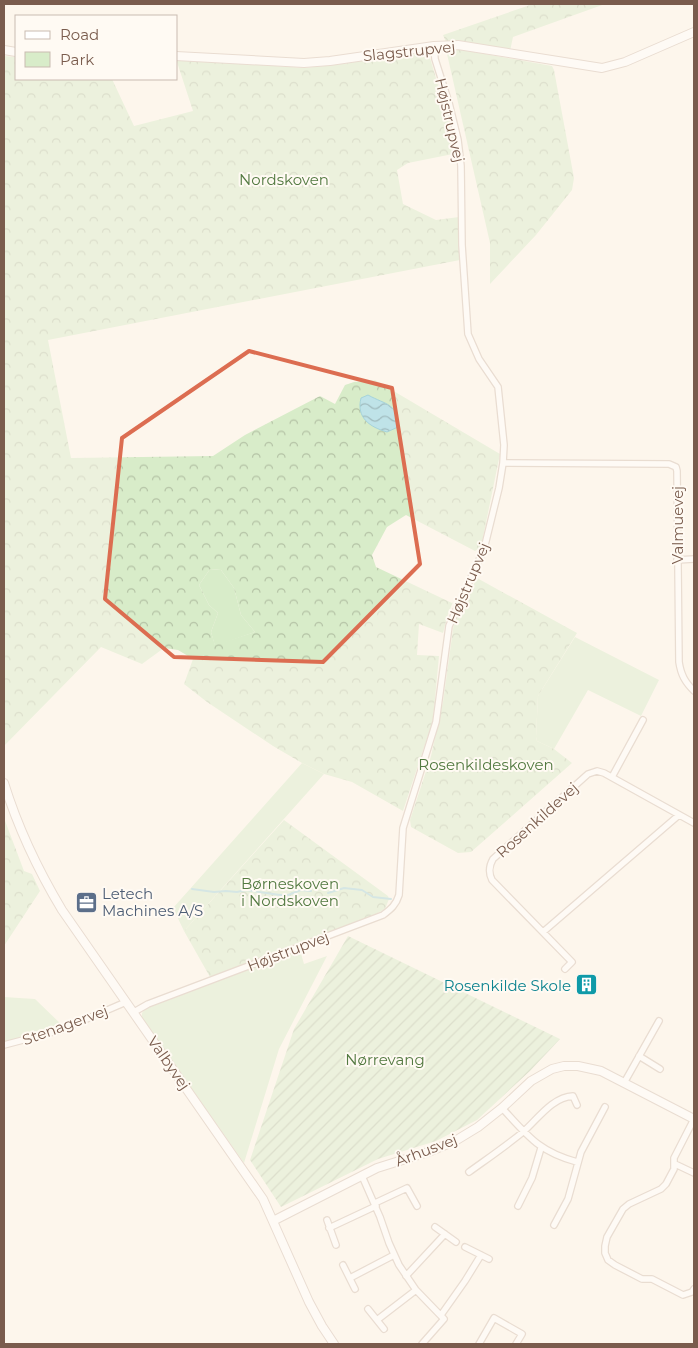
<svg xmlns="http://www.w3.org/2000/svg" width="698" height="1348" font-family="Montserrat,sans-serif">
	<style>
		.green { fill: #d8ecc9 }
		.forest { fill: url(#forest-crowns); fill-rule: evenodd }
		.garden { fill: url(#garden-furrows) }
		.water { fill: url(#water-waves); stroke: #a5d3da }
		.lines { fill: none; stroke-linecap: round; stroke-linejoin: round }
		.stream { stroke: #a5d3da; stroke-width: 2 }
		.minor-casing { stroke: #d1beb0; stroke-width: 8 }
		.tertiary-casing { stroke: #d1beb0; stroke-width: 10 }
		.minor { stroke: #fff; stroke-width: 5.5 }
		.tertiary { stroke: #fff; stroke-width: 8 }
		.marked { fill: none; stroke: #dc6d51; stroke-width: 4; stroke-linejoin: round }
		.labels { text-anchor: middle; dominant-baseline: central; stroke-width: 4; stroke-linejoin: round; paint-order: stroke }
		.street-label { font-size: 15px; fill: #7a5c4d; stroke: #fffaf3 }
		.park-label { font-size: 15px; fill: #537a41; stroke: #fffaf3 }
		.service-label { font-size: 15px; fill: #4e5e75; stroke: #fffaf3; text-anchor: start }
		.culture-label { font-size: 15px; fill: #0d838f; stroke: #fffaf3; text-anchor: end }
	</style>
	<defs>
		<pattern id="forest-crowns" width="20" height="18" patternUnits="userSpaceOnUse" patternTransform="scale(1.25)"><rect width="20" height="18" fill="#d8ecc9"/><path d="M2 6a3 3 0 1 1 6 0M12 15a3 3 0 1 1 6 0" fill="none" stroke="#b4c2a5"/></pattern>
		<pattern id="garden-furrows" width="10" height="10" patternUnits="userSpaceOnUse" patternTransform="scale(1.25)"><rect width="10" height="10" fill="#d8ecc9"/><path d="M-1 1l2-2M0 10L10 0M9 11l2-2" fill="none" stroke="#b4c2a5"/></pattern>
		<pattern id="water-waves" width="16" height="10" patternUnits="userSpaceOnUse" patternTransform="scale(1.25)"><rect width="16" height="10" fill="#bfe3e8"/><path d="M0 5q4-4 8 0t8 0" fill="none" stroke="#a0bbbe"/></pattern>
	</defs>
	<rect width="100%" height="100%" fill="#fdf6ec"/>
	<path class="green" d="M210 569 221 570 234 588 241 615 255 632 215 646 211 632 218 613 209 605 199 585Z
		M575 637 659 680 641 716 588 690 554 749 537 741 536 737 538 696Z
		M302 763 324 774 184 931 173 908Z
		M300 950 304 964 327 956 279 1049 244 1163 142 1018V1013L145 1009Z
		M4 997 35 999 63 1026 32 1036 4 1043Z"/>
	<path class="forest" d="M533 4H605L513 37 510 51 446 42 443 35Z
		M458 49 552 66 554 70 574 178 572 190 536 235 490 284V243L447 54 451 50Z
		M428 51 458 153 408 163 397 170 403 204 436 220 459 217 460 260 48 340 71 458 213 456 245 435 320 396 335 404 345 385 354 382 375 380 500 454 481 547 475 551 406 515 387 527 372 555 376 567 452 603 453 602 448 614 443 633 419 624 417 655 439 656 433 720 403 811 352 782 324 774 302 763 273 746 207 702 184 684 193 659 178 650 164 648 142 664 101 647 4 746V56L16 57V79H112L134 126 193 111 176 59 304 68 335 65ZM210 569 221 570 234 588 241 615 255 632 215 645 211 632 218 613 209 605 199 585Z
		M477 578 577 633 538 696 536 737 537 741 554 749 572 763 471 852 458 853 411 827 410 820 431 756 443 702 454 622Z
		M4 818 24 871 32 874 40 891 4 946Z
		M284 820 388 896 389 899 385 909 374 915 210 977 184 931Z"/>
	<path class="garden" d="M348 936 560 1039 530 1071 477 1120 436 1141 378 1159 281 1207 250 1160 294 1029Z"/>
	<path class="water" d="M368 395C386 405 398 403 398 427L387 432C370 427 356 418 361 398Z"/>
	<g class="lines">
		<path class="stream" d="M192 889 214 892 226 891 237 892 246 890 280 895H288L301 890 311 891
			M328 893 344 888 362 890 373 897 391 899"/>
		<defs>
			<path id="minor" d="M503 463 669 464 676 467 677 471 679 662C681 675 685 682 694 691
				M677 560 694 559
				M612 777 643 720
				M543 932 679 815
				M565 969 572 962 492 880C488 872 489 866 493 859L588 774 597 771 604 773 694 823
				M134 1012 148 1004 383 915C391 909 396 905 399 895L403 828 436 722 449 626 484 549 499 488 503 463 504 445 498 387 479 359 468 334 462 245 461 166 458 140 449 103 435 59 434 46
				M4 1045 61 1030 126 1002
				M639 1056 660 1069
				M624 1083 659 1021
				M502 1108C528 1136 539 1152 577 1162
				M694 1119 674 1158V1169L666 1184 661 1189 629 1204 623 1209 607 1237 605 1246V1253L608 1260 615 1265 642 1279H652L683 1295 692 1292 694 1289
				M675 1164 694 1173
				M469 1172C487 1159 506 1146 523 1132 537 1120 552 1097 573 1096L577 1105
				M362 1176 380 1217 389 1243 399 1265 416 1290 444 1319 422 1344
				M375 1203 407 1188 417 1206
				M518 1206 532 1178 541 1148
				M327 1220 336 1245
				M554 1225 568 1199 581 1152 605 1107
				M435 1227 456 1242
				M329 1228 376 1206
				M465 1247 489 1259
				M343 1265 355 1289
				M406 1276 445 1234
				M350 1278 394 1255
				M368 1309 384 1329
				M441 1315 465 1281 481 1255
				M377 1320 416 1290
				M479 1344 494 1318 522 1334 516 1344"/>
			<path id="tertiary" d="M4 50 16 52
				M176 56 304 63 330 61 434 46 458 45 602 68 625 62 694 32
				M4 783C18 828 38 870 62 910L263 1199 309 1302 322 1326 334 1344
				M273 1221 377 1168 428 1152 455 1141 478 1127 502 1108 531 1081 552 1069 564 1066H578L601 1071 694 1119"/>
		</defs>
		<use href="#minor" class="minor-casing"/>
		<use href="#tertiary" class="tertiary-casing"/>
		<use href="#minor" class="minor"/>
		<use href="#tertiary" class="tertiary"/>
	</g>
	<path d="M0 0H698V1348H0ZM249 351 392 388 420 564 323 662 174 657 105 599 122 438Z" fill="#fdf6ec" fill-opacity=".55" fill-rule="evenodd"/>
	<path class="marked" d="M249 351 392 388 420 564 323 662 174 657 105 599 122 438Z"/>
	<defs>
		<symbol id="office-square" viewBox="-11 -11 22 22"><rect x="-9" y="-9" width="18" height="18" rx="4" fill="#5c6f8a" stroke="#fffaf3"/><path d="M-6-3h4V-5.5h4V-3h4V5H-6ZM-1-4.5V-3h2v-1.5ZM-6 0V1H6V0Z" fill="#fff"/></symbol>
		<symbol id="building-square" viewBox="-11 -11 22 22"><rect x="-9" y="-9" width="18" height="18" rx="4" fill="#0f9aa8" stroke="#fffaf3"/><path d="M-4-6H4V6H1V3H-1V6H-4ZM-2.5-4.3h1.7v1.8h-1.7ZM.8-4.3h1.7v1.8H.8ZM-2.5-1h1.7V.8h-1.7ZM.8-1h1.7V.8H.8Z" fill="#fff"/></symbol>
	</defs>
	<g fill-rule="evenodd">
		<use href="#office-square" x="74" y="890" width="25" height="25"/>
		<use href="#building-square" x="574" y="972" width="25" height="25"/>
	</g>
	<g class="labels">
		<g class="street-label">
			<text transform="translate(409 51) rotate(-6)">Slagstrupvej</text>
			<text transform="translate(450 120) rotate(77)">Højstrupvej</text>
			<text transform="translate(677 525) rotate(-90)">Valmuevej</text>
			<text transform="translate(468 583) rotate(-67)">Højstrupvej</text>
			<text transform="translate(537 820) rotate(-42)">Rosenkildevej</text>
			<text transform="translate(288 951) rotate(-21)">Højstrupvej</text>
			<text transform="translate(65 1025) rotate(-20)">Stenagervej</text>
			<text transform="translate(169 1063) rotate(55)">Valbyvej</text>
			<text transform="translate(426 1150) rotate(-21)">Århusvej</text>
		</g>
		<g class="park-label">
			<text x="284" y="179">Nordskoven</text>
			<text x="486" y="764">Rosenkildeskoven</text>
			<text x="290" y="883">Børneskoven<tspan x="290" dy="17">i Nordskoven</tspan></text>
			<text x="385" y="1059">Nørrevang</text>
		</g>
		<g class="service-label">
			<text x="102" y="893">Letech<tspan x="102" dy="17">Machines A/S</tspan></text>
		</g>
		<g class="culture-label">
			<text x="571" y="985">Rosenkilde Skole</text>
		</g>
	</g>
	<rect width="698" height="1348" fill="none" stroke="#7a5c4d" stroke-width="10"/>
	<rect x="15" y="15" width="162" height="65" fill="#fffaf3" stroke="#cabbb1"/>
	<rect x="25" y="31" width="25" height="8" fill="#ffffff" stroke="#cabbb1"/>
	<text x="60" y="40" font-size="15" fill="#7a5c4d">Road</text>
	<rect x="25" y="52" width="25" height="15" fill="#d8ecc9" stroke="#cabbb1"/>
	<text x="60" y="65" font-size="15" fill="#7a5c4d">Park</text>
</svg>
